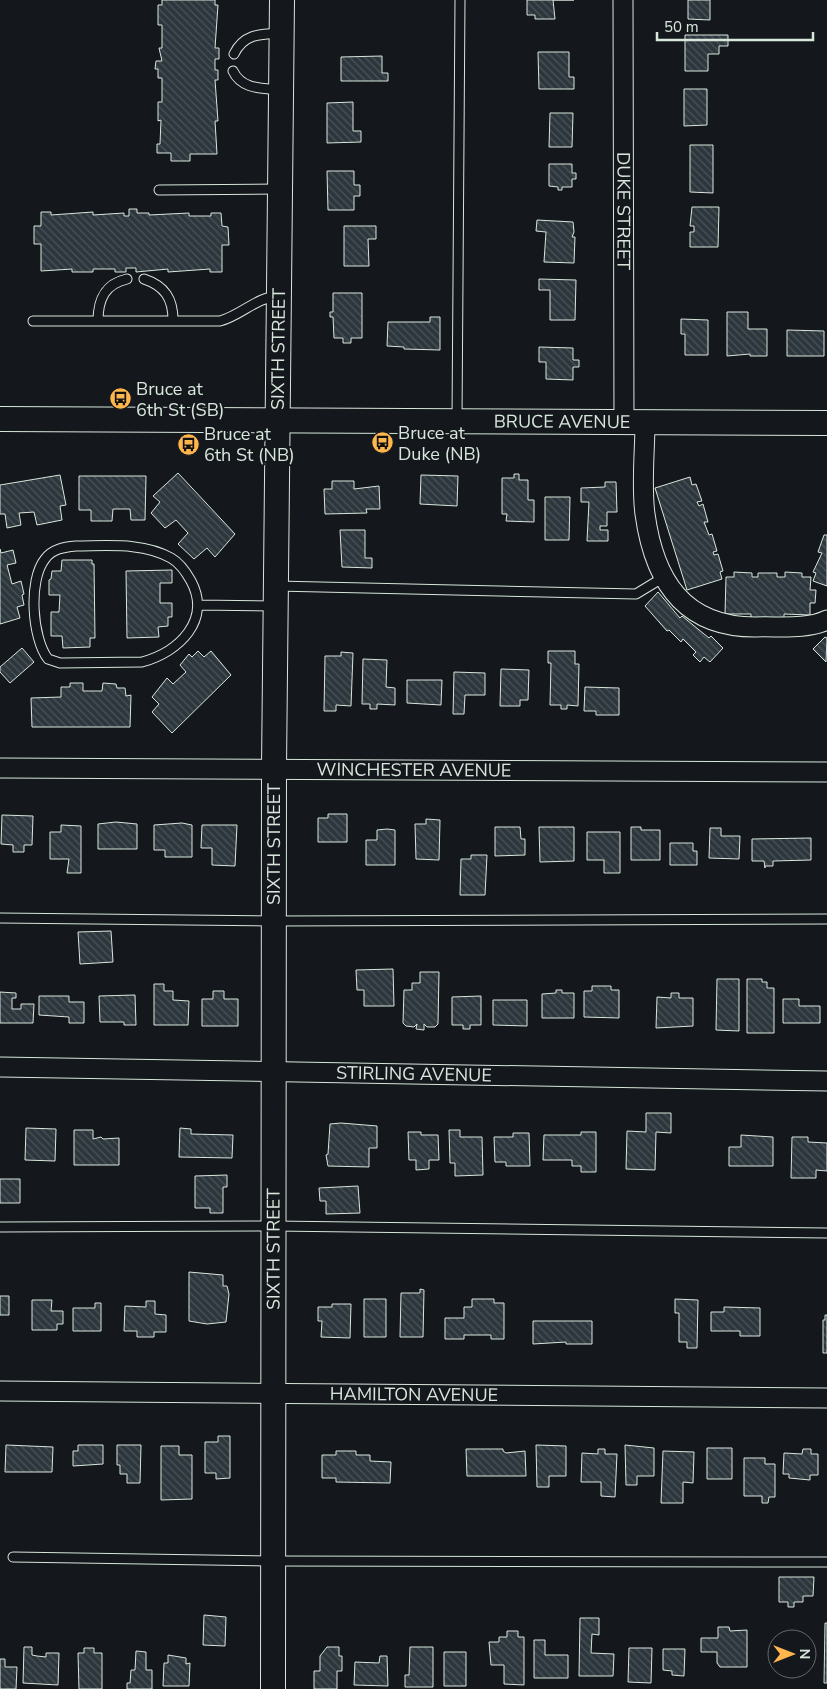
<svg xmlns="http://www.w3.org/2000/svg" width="827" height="1689" font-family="'Nunito Sans',sans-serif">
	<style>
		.building { fill: url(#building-back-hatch); stroke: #d8e6dc }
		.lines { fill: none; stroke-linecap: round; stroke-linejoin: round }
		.service-casing { stroke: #d8e6dc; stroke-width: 11 }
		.minor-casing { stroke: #d8e6dc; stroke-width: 21 }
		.tertiary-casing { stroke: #d8e6dc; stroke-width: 26 }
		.service { stroke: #14181c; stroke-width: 9 }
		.minor { stroke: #14181c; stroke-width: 19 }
		.tertiary { stroke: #14181c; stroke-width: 24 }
		.labels { text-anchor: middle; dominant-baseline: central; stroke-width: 4; stroke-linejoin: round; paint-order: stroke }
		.street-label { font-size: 18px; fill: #d8e6dc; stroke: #14181c }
		.poi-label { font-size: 18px; fill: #d8e6dc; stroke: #14181c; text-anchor: start }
	</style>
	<defs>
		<pattern id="building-back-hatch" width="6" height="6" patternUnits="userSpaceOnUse" patternTransform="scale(1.25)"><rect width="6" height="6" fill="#2c363c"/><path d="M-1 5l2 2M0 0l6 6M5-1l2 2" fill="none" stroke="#4a5358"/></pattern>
	</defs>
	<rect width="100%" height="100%" fill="#14181c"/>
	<path class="building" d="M162 0H215V5H218L215 48H219V59H215V70H218V80H215L218 121H215L217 154H190V161H171V153H157V144H160L161 120 158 121V102H162V78H158V69H155L156 61H162L159 48H162V25H158V5H162Z
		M527 0H574H553L555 19H535V15H527Z
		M688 0H710V20L688 19Z
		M685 35H728V46H719V54H708V71H685Z
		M538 52H569V77H574V89H539Z
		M382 56V73H388V81H341V57Z
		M684 89H707V125L684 126Z
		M353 102V131H361V142L327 143V103Z
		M550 113H573L572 147H549Z
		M690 145H713V193L690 192Z
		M549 164H572V173H576V179H572V187H562V190H558V187L549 186Z
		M327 171H354V185H360V196H354V210H328Z
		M692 207H719L718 247H690V232H694V226H690Z
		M129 209H137V213H149V215L189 213V216H211V213H221L222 226 228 227 229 245H222V272H210V269L168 272V269L136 272V268H126V272H115V269H93V272H72V269L41 271V244H34V226H41V212H51V215L93 212V215L124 213V216H129Z
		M537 220 573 222 574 232 572 237H575L574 263 544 262 546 232 536 231Z
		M344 226H376V239H368L369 266H344Z
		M539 279 576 280 575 320H550V290H539Z
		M333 293H362V338H351V343H343V338H334L333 317H330V312H333Z
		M727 312H748V329H767V356H750V354L727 356Z
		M430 317H440V350L404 349V347L387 346 388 322H430Z
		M681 319 708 320V355H685V334H681Z
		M787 330 824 331V356H787Z
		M539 347 573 348V360H579V367H573V380L546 379V362H539Z
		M178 473 235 534 215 557 207 548 194 559 178 544 188 533 176 520 165 528 151 513 160 502 153 496Z
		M514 474H519V480H528V500H534V522L506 521 507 514H502V478H514Z
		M60 475 66 505 60 506 62 520 37 525 34 512 19 513 21 525 7 528 5 514H0V485Z
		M421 475 458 476 457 506 420 504Z
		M79 476H146L145 520H131L130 509H113L112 521H91V510H79Z
		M690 477 692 485 696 484 702 501 697 502 699 506 703 504 708 522H704L709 535 712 534 717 551 713 552 714 555 718 554 723 571 720 572 722 579 687 590 655 488Z
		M332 481H354V489L379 486 380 509H366L367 513 325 514 324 489H332Z
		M605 482H616L617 512H607V526H600V530H608V541H587L589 502H581V488L605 487Z
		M545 497H570L569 540H545Z
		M340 530H365V558H372V568L342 567Z
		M824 535H827V586L813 581 816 573 813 572 822 553 818 552Z
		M0 549 1 553 13 550 16 563 7 565 12 584 21 581 24 594 22 595 24 605 17 607 20 618 0 624Z
		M62 560H92V564H94L95 638H90V647L63 648 62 636H51V612H59L60 595H49V580L51 579 52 571H61Z
		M172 570V583H160V603H172V617H168V626L158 627 159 637 127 638 126 571Z
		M734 572 752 573V577H758V573H777V577H785V572L802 573V577H811L810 590H816L815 603H810V615L784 614V619H751V614H725L726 577H734Z
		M658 592 680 618 682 616 709 638 711 636 723 648 710 662 704 657 700 662 693 655 696 652 683 639 681 642 669 630 667 631 645 606Z
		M825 637 827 638 826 662 813 649Z
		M22 648 34 662 10 683 0 672V667Z
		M198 651 204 657 211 651 231 675 172 733 152 712 159 704 152 697 167 678 173 684 186 672 180 665 189 654 192 657Z
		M548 651H575V664H579L578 706 567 705V709H561V705H550L551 663H548Z
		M341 652 353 653 351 706 336 705V711H324L325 656H341Z
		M363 659 387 660 386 687 395 688V705L377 704V709H370V704H362Z
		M501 669 529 670 528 700H520V706H500Z
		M454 672 485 673V695H465L464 714H453Z
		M407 680H442L441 705 407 703Z
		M70 683H83V691H102L103 683 116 684 117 688H125L126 696 131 695 130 727H32L31 698 61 697V687H70Z
		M585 687 619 688V715H596V711H584Z
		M328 814H347V842H318V818H328Z
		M2 815 33 816 32 845H24V852H13V845L1 844Z
		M426 819 440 820 439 860 416 859 415 824H426Z
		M116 822 137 824V849H98V824Z
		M182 823 192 825V857H165V850H154V825Z
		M61 825 81 826V873H67L69 859H50V832H61Z
		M202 825H237L235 866 212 865V848H201Z
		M495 827H520L521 839H525V855L495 856Z
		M539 827H574V861L540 862Z
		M631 827H641V830H660V860H631Z
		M710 828H721V836H740L739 859 709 858Z
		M387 829 395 830V865H366V840H377V830Z
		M587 832H620V873H604V860H587Z
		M811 838V860L773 861V866H765V868L764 861H752V839Z
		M670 843H693V851H697V865H670Z
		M471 855H487L485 895H460L461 859H471Z
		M111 931 113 962 80 964 78 932Z
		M393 969 394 1006H364V990H357L356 970Z
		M420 972H439L438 1024 435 1027H427L424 1024V1030L416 1029 417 1024 414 1027 406 1026 403 1023 404 990H412V983H420Z
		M717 979H739V1031L716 1030Z
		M747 979H762V982H767V988H774V1033H747Z
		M154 984H164V991H173V1000L189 1001 188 1025H154Z
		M592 986H611V990H619V1018L584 1017V991H592Z
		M556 990H562V993H574V1018H542V994L556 993Z
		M213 991H224V999H238V1026H202V999H213Z
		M0 992 16 993V998H12V1009H21V1004H34L33 1023H0Z
		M671 993H679V998H693V1026L656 1028 657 997 671 998Z
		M135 995 136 1025H124V1022H100L99 996Z
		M39 996H69V1002H84V1023H69V1017L39 1015Z
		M481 996V1025H470V1029H463V1025H452V997Z
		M783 999H799V1006H820V1023H783Z
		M493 1000H527V1026L493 1025Z
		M646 1113H671V1133L656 1132 655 1170 626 1169 627 1131 646 1132Z
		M341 1123 377 1126V1148H369V1167L328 1166 326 1155 328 1154 330 1124Z
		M26 1128 56 1129 55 1161 25 1160Z
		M180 1128 191 1129V1134L233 1135 232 1158 179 1157Z
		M74 1130H93V1139L101 1137 103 1139 119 1138V1165H74Z
		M449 1130H460V1137H482L483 1175 455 1176V1163H450Z
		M408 1132H421V1135H438L439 1160H429V1169L416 1170V1160H409Z
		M581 1132H596V1172H581V1166H572V1160H543L544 1135H581Z
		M513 1133H529L530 1166H506V1162H495L494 1137H513Z
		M741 1135 773 1137V1166H729V1147H741Z
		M792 1137H808V1142L827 1143V1171L816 1170V1178H791Z
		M227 1175V1187H223V1213H210V1208H195V1176Z
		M0 1179H20V1203H0Z
		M358 1186 360 1213 326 1214V1201H320L319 1188Z
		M189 1272 223 1275V1286H227L229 1294 226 1322 207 1324 189 1321Z
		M420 1289 424 1290 423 1337H400L401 1293H420Z
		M0 1296H9V1315H0Z
		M364 1299H386V1337H364Z
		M472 1299H494V1303H504V1339H491V1335H464V1339H445V1318H464V1307H472Z
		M675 1299 698 1300 697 1348H687V1342H679V1313H675Z
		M32 1300H52L51 1311H63V1324H57V1330H32Z
		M146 1301H155V1314L166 1315V1332H154V1337H137V1331H124L125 1306 146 1307Z
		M95 1303H101V1331H73V1308H95Z
		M332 1304H351L350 1338 321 1337 322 1321H318V1307H332Z
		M724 1307 760 1308V1336H740V1331H711V1312H724Z
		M825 1315H827V1353H823V1320H825Z
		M533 1321H592V1344H566V1342L533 1344Z
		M218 1436H230V1478L216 1479V1473H205V1442H218Z
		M6 1445 53 1447 52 1472H5Z
		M78 1445H103V1464L73 1466V1451H78Z
		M117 1445H141L140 1483H127V1474H120V1465H117Z
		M536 1445 566 1446V1476H549V1487H537Z
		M625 1445 654 1448V1476H637V1485H626Z
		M161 1446H179V1455H192V1499L161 1500Z
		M707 1448H732V1479H707Z
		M466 1449H503V1451L506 1453 525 1451 526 1476H467Z
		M598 1449H605V1454H617L615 1497 601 1496V1482H581L582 1453 598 1454Z
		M803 1449H811V1454H818V1475H810V1480L789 1478V1474H783L784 1453 802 1454Z
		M336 1451H356V1455H370V1461L391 1462 390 1483 336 1482V1478H322V1455H336Z
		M663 1451 694 1452 693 1483 683 1482V1503H661Z
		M744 1458H765V1464H775V1497H769L768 1503H762V1496H744Z
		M779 1577H814L813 1596H803V1602H794V1607H788V1602H779Z
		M204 1615 226 1617 225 1646 203 1645Z
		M580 1618H599V1635L592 1634 591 1653 614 1654 613 1676H579Z
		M825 1623H827V1683H824Z
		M718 1627H729L730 1631 747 1630V1667H720L717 1663V1652H701V1638H718Z
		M507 1631H518V1637H524V1685L504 1684V1665H491L489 1642H499V1637H507Z
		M534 1640H545V1655H568V1678H534Z
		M24 1647H32V1655L37 1656 46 1657V1653H59L58 1685 23 1683Z
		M327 1647H339V1656H342V1671H337V1689H314V1671H320V1656Z
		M410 1647H433V1687H405V1675H409Z
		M84 1648H94V1653H102V1689H79L78 1653H84Z
		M629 1648H652L651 1683 628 1682Z
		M663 1649H685L684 1676 672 1675V1671L663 1670Z
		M136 1651 146 1652V1670H152V1689H127V1683H130L131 1670H135Z
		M444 1652H466V1686H444Z
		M168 1655 186 1658V1664L190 1663 189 1686H163L164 1663H168Z
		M380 1656H387L388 1686 354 1685 355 1662 379 1663Z
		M0 1659H5V1667H17L16 1689H0Z"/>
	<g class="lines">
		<defs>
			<path id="service" d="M234 54C244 33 262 34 282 33
				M233 71C242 90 263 88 281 90
				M159 190 280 189
				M144 279C165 286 173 299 173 320
				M33 321H220C242 315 256 297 279 296
				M98 321C98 299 105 284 127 279
				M457 419 460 0
				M76 546C107 546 143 542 171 558 180 563 186 572 191 581 212 620 179 652 142 662L60 663 48 659C32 638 28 580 45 559 52 549 64 547 76 546Z
				M276 586 636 594 664 577
				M198 605 276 606
				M0 918 274 921 827 919
				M0 1227 274 1226 827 1233
				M13 1557 273 1561 827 1562"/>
			<g id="minor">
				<path id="s1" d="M623 0 624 423"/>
				<path d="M645 422C645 452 641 484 645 514 654 580 683 627 755 627 778 626 806 630 827 620"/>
				<path id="s2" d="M0 768 827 772"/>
				<path id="s3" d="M0 1067 827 1081"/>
				<path id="s4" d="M0 1391 827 1398"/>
			</g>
			<g id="tertiary">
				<path id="s5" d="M0 419 827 423"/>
				<path id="s6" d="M273 1689 274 768 282 0"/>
			</g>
		</defs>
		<use href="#service" class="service-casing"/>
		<use href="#minor" class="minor-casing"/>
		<use href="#tertiary" class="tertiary-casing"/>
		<use href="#service" class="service"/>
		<use href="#minor" class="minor"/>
		<use href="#tertiary" class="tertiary"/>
	</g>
	<defs>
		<symbol id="bus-disc" viewBox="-11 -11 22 22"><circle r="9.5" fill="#ffb74d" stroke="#14181c"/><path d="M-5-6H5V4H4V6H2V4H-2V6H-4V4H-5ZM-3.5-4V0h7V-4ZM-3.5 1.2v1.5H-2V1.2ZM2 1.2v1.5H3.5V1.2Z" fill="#111"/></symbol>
	</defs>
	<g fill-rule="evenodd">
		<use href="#bus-disc" x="108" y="386" width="25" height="25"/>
		<use href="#bus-disc" x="370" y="430" width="25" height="25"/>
		<use href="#bus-disc" x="176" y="432" width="25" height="25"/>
	</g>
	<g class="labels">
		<g class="street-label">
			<text stroke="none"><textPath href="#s1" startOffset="211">DUKE STREET</textPath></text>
			<text stroke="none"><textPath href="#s6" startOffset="1340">SIXTH STREET</textPath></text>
			<text stroke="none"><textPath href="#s5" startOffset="562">BRUCE AVENUE</textPath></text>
			<text stroke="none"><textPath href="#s2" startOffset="414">WINCHESTER AVENUE</textPath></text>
			<text stroke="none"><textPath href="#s6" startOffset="845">SIXTH STREET</textPath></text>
			<text stroke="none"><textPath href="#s3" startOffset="414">STIRLING AVENUE</textPath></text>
			<text stroke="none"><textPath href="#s6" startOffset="440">SIXTH STREET</textPath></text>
			<text stroke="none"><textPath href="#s4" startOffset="414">HAMILTON AVENUE</textPath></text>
		</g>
		<g class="poi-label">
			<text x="136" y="389">Bruce at<tspan x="136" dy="21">6th St (SB)</tspan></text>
			<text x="398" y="433">Bruce at<tspan x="398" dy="21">Duke (NB)</tspan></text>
			<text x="204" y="434">Bruce at<tspan x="204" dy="21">6th St (NB)</tspan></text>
		</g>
	</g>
	<g transform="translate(792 1654) rotate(90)"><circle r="24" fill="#14181c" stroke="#626a69"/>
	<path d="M0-4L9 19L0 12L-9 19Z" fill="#ffb74d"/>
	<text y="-8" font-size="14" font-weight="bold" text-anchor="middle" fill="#d8e6dc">N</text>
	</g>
	<path d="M657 32v8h156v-8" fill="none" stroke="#d8e6dc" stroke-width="2.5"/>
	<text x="664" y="32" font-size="15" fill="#d8e6dc" stroke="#14181c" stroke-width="4" paint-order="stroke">50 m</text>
</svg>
